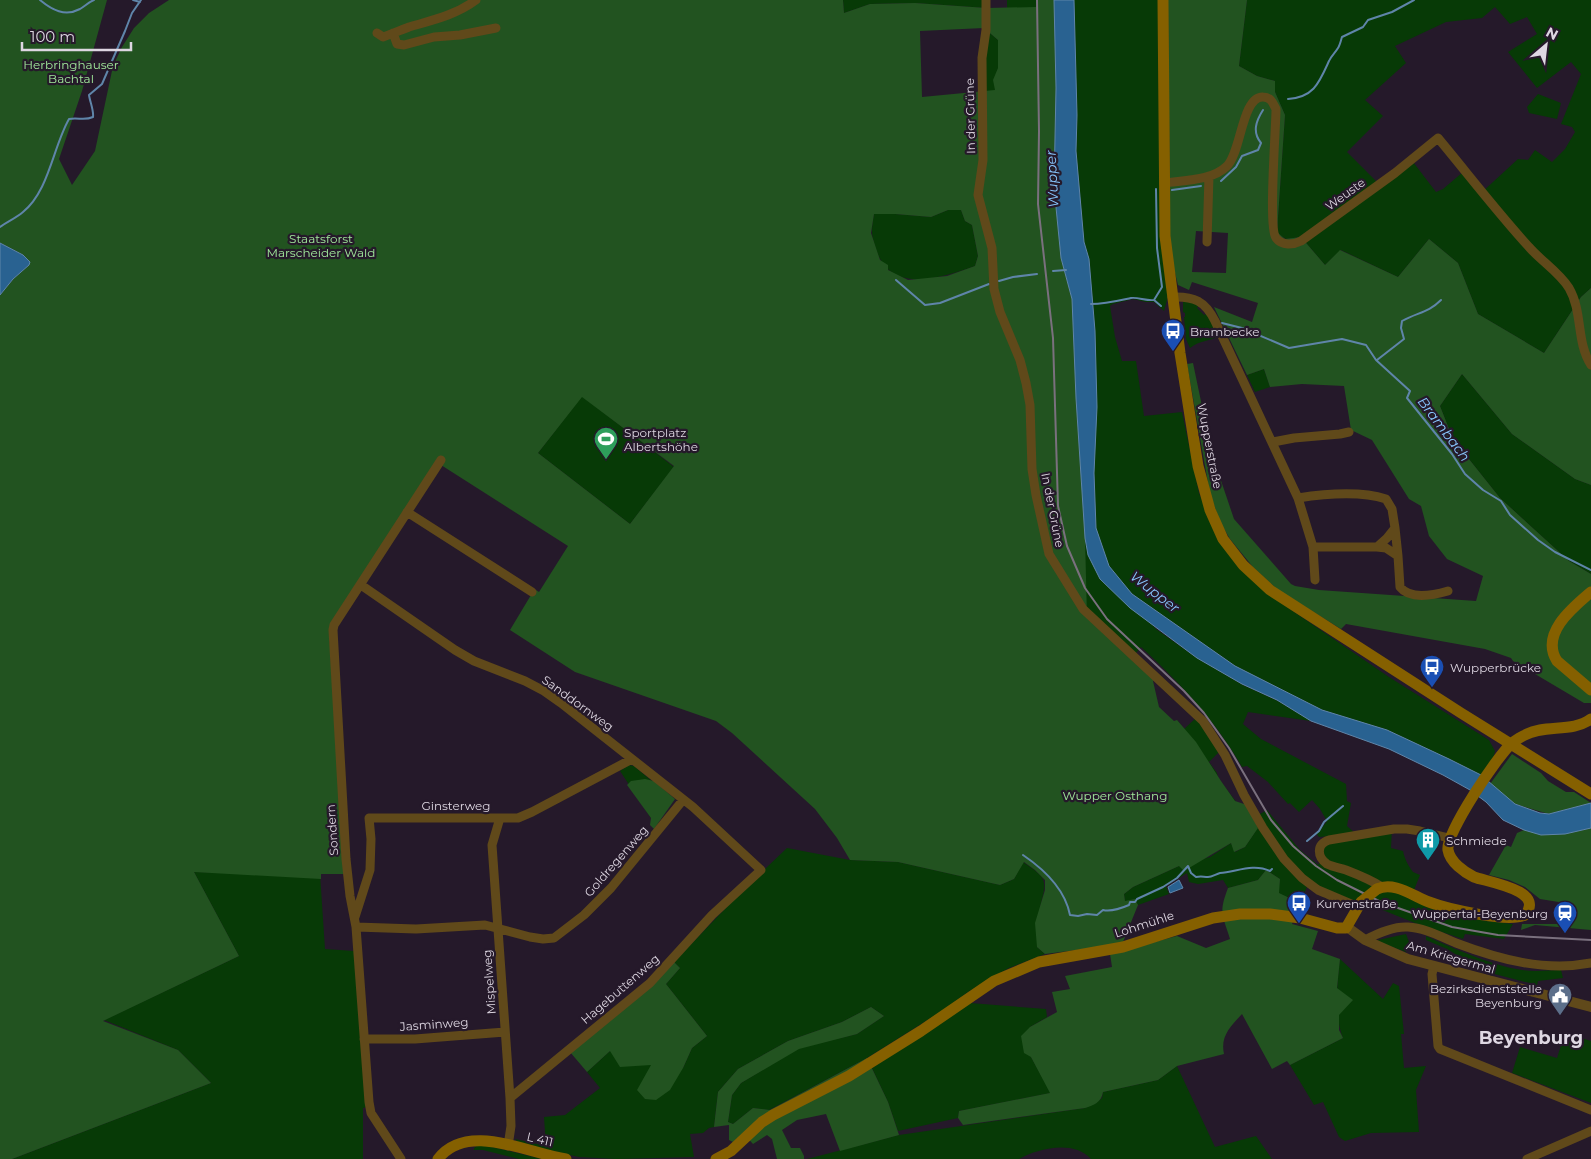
<svg xmlns="http://www.w3.org/2000/svg" width="1591" height="1159" font-family="Montserrat,sans-serif">
	<style>
		.green { fill: #073a06; fill-rule: evenodd }
		.forest { fill: #225320; fill-rule: evenodd }
		.water { fill: #296291; stroke: #5f85a9 }
		.lines { fill: none; stroke-linecap: round; stroke-linejoin: round }
		.stream { stroke: #5f85a9; stroke-width: 2 }
		.minor { stroke: #60491a; stroke-width: 9 }
		.tertiary { stroke: #60491a; stroke-width: 10 }
		.secondary { stroke: #856000; stroke-width: 11 }
		.rail { stroke: #7a707e; stroke-width: 2 }
		.secondary-bridge { stroke: #856000; stroke-width: 11 }
		.labels { text-anchor: middle; dominant-baseline: central; stroke-width: 4.5; stroke-linejoin: round; paint-order: stroke }
		.park-label { font-size: 12px; fill: #a1e99b; stroke: #25192a }
		.street-label { font-size: 12px; fill: #ded7e2; stroke: #25192a }
		.poi-label { font-size: 12px; fill: #ded7e2; stroke: #25192a; text-anchor: start }
		.water-label { font-size: 14px; font-style: italic; fill: #87c5fc; stroke: #25192a }
		.district-label { font-size: 18px; font-weight: bold; fill: #ded7e2; stroke: #25192a }
	</style>
	<rect width="100%" height="100%" fill="#25192a"/>
	<path class="green" d="M843 0H987V8L915 3 870 4 844 13Z
		M1007 0H1061L1090 521 1103 569 1156 629 1197 658 1243 685 1278 701 1311 721 1248 712 1243 724 1261 739 1346 784 1347 801 1351 803 1347 826 1356 834 1392 827 1391 848 1403 851C1405 860 1408 865 1413 872L1420 875 1414 890 1428 908 1486 921 1513 924 1504 939 1465 934 1463 939 1415 923 1370 905 1331 894 1310 880 1300 903 1278 893 1280 879 1266 870 1258 880 1228 888 1223 880 1198 884 1189 882 1187 873 1166 886 1169 894 1138 905 1135 899 1125 902 1124 894 1133 887 1179 866 1210 857 1231 843 1235 852 1245 847 1255 832 1115 879 1037 947 1045 954 1009 968 991 978 968 992 945 1009 867 1058 769 1110 753 1108 733 1124 728 1122 732 1095 741 1083 799 1048 857 1034 884 1016 871 1007 842 1022 788 1041 738 1069 718 1092 714 1127 709 1128 703 1133 690 1134 694 1157 617 1159 579 1157 520 1144 515 1139 546 1146 544 1117 565 1115 600 1088 587 1072 610 1051 652 1065 683 1068 692 1048 707 1036 666 984 680 968 674 962 746 887 787 848 850 860 898 862 1000 885 1014 879 1023 862C1048 879 1047 880 1040 907L1050 894 987 212 984 28 998 40V68L993 82 1007 43ZM1141 647C1181 684 1215 720 1242 767L1247 766 1268 782 1288 804 1290 803 1299 812 1312 800 1320 809 1327 821 1319 832 1316 833 1319 837 1355 834 1322 846 1324 857 1318 865 1300 850 1267 810 1253 818 1237 803 1218 778 1217 773 1209 762 1220 751 1197 717 1184 729 1178 721 1163 728 1136 653Z
		M1074 0H1159L1169 293 1164 311 1154 302H1146L1133 299 1113 304 1110 306 1115 337 1122 361H1136L1144 416 1182 412 1199 493 1212 525 1271 596 1389 677 1489 740 1495 751 1493 759 1481 775 1449 759 1387 730 1322 710 1235 666 1132 594 1109 566 1096 528 1094 473 1095 331 1089 259 1084 242 1076 151 1077 115Z
		M1247 0H1591V288L1581 297 1544 353 1478 314 1458 263 1429 239 1398 277 1341 250 1325 265 1301 237 1286 239 1277 233 1285 115 1275 92V81L1257 76 1239 66ZM1495 7 1510 24 1527 17 1537 34 1508 52 1537 88 1571 62 1581 74 1561 124 1572 127 1575 132 1565 149 1552 162 1535 150 1528 160 1518 159 1481 193 1463 172 1443 189 1436 192 1410 158 1378 183 1347 152 1383 116 1365 100 1406 63 1395 46 1446 22 1482 18Z
		M1538 94 1561 103 1557 119 1529 113 1527 107Z
		M948 210H961L965 221 972 225 978 256 975 266C943 277 893 295 877 252 871 234 871 233 874 214H895L931 217Z
		M1185 300 1199 305 1197 308 1204 315 1208 313 1218 336C1209 342 1200 340 1190 348L1186 339 1184 317H1185V313L1183 312V302Z
		M1264 369 1270 387 1255 392 1247 375Z
		M1462 374 1512 434 1575 479 1591 485V574L1569 561 1500 498 1453 439 1440 406Z
		M582 396 674 467 630 524 538 453Z
		M629 765 634 766 672 798 653 821 620 771Z
		M194 872 320 874 325 949 354 951 367 1107 363 1108V1159H12L211 1083 178 1050 104 1020 239 956Z
		M1406 934 1409 942 1406 952 1379 942 1378 940Z
		M1426 936C1452 948 1494 966 1522 970 1535 972 1549 970 1561 970L1563 978 1538 981 1537 985 1468 967V962L1447 949 1426 940Z
		M1340 959 1383 999 1393 983 1399 986 1404 1034H1401L1404 1068 1426 1066 1416 1090 1419 1132 1371 1133 1345 1141 1339 1137 1323 1102 1314 1105 1290 1065 1343 1038C1334 1016 1337 982 1340 959Z
		M970 1003 1046 1009 1047 1017 1030 1027 1031 1057 1051 1093 959 1111 958 1118 898 1131 888 1102 872 1068Z
		M1565 1033 1591 1041V1103L1512 1073 1520 1047 1557 1058Z
		M1177 1066 1215 1147 1256 1136 1272 1159H1091C1074 1140 1039 1148 1019 1159H807L899 1135 1085 1108 1096 1103 1102 1098 1103 1092 1158 1080Z
		M478 1145 492 1147 542 1159H519L483 1150H474V1148Z"/>
	<path class="forest" d="M0 0H107L82 91 59 159 72 185 95 151 113 66 122 47 134 28 149 13 169 0H843L844 13 870 4 915 3 987 8 1036 7V0H1054L1056 88 1054 187 1061 258 1072 299 1076 398 1085 538 1087 617 1155 679 1153 681 1159 707 1174 721 1177 720 1196 742 1221 781 1235 801 1247 805 1258 828 1245 847 1234 852 1231 843 1184 871 1179 866 1133 887 1124 894 1125 901 1135 899 1138 905 1123 942 1100 947 1045 954 1037 947 1035 923 1045 890V880L1035 870 1024 862 1014 879 1000 885 898 862 850 860 837 838 815 809 732 733 716 721 575 672 510 630 531 595 536 590 539 592 568 546 441 465 331 623 329 630 344 874H321V879L194 872 239 956 103 1021 178 1050 211 1083 12 1159H0V295L13 279 29 265 23 255 0 243ZM984 28 998 40V68L993 80 995 90 922 97 920 31ZM948 210H961L965 221 972 225 978 256 975 266 947 276 908 280 888 270V265L880 260 871 233 874 214H895L931 217ZM582 397 674 466 630 524 538 453Z
		M1168 0H1247L1239 66 1257 76 1275 81V92L1285 115 1277 232 1285 239 1301 237 1325 265 1340 250 1398 277 1429 239 1458 263 1478 314 1544 353 1581 297 1591 288V485L1575 479 1512 434 1462 374 1440 406 1453 439 1500 498 1569 561 1591 574V703H1584L1513 661 1511 658 1485 649 1346 624 1341 629 1278 590 1253 567 1230 539 1220 522 1210 494 1187 364 1193 363 1212 454 1234 519 1291 584 1295 586 1319 590 1476 601 1483 576 1447 559 1429 536 1421 506 1409 499 1372 440 1351 430 1344 386 1302 384 1270 387 1264 369 1247 375 1214 307 1252 322 1258 303 1192 282 1189 290 1178 285 1173 265 1170 236ZM1196 231 1228 233 1226 273 1192 272Z
		M1512 754 1541 773 1548 781 1566 792H1574L1591 803 1549 814 1515 804 1490 784Z
		M645 779 654 781 675 799 654 829 650 825 651 818 627 785 631 781Z
		M1591 828V930L1535 925 1521 930 1522 924H1557L1563 921 1565 903 1540 899 1525 887 1509 880 1489 875 1506 845 1511 847 1517 833 1524 830C1549 837 1566 834 1591 828Z
		M1266 870 1280 879 1279 893 1300 903 1292 924 1318 931 1312 949 1340 959 1337 988 1353 1000 1339 1015V1030L1343 1038 1290 1065 1287 1061 1272 1069 1242 1014C1231 1026 1220 1036 1224 1054L1177 1066 1158 1080 1103 1092C1101 1103 1094 1105 1085 1108L963 1125 958 1118 959 1111 1050 1093 1031 1057 1024 1053 1021 1036 1030 1027 1057 1012 1052 992 1070 989 1065 976 1112 967 1110 954 1177 936 1206 948 1230 939C1223 915 1218 914 1228 888L1258 880Z
		M674 962 680 968 666 984 707 1036 692 1048 683 1068 670 1090 656 1100 645 1099 637 1090 651 1065 620 1067 610 1051 587 1072 570 1052Z
		M871 1007 884 1016 857 1034 799 1049 741 1083 732 1095 728 1122 733 1124 753 1108 770 1110 867 1058 888 1102 899 1135 840 1151 826 1114 797 1120 782 1130 791 1148H800L804 1156V1159H777L772 1139 767 1135 753 1144 743 1133 733 1142 729 1140V1125L714 1127 718 1092 738 1069 788 1041 842 1022Z"/>
	<path class="water" d="M1054 0H1074L1077 115 1076 151 1084 242 1089 259 1095 331 1097 407 1094 473 1096 528 1109 566 1132 594 1235 666 1322 710 1387 730 1449 759 1481 775 1515 804 1540 813 1549 814 1591 803V828L1565 834 1541 835 1524 830 1503 820 1486 802 1470 790 1443 775 1389 749 1311 721 1277 700 1242 684 1197 658 1130 608 1100 579 1088 555 1085 538 1076 398 1072 299 1061 258 1054 187 1056 88Z
		M0 243 23 255 30 262 29 265 13 279 0 295Z
		M1179 880 1183 888 1170 893 1168 887Z"/>
	<g class="lines">
		<path class="stream" d="M40 0C52 10 65 17 80 9 85 6 89 2 94 0
			M133 0 140 2
			M1288 99C1314 97 1319 83 1329 61 1331 56 1335 53 1338 48 1340 45 1341 40 1342 37L1363 27 1368 20 1392 12 1414 0
			M1221 181 1236 167 1242 156 1258 150 1261 143C1252 132 1256 121 1263 110
			M1172 190 1201 186
			M0 227C7 222 16 218 23 212 49 191 53 147 69 119 78 117 84 121 93 117 94 111 90 102 89 95L102 84 125 31 132 13 141 0
			M1053 271 1066 270
			M896 280 925 305 940 303 989 284
			M999 281 1013 277 1037 274
			M1154 300 1162 287 1157 248 1156 189
			M1091 304C1105 304 1117 301 1131 298 1138 297 1146 301 1154 300L1161 306
			M1222 323 1242 328 1289 348 1342 339 1366 345 1376 360 1410 391 1407 398 1452 454 1465 474 1483 490 1501 501 1510 515 1538 540 1555 552 1591 570
			M1377 360 1404 339 1401 328 1402 321C1418 312 1428 313 1441 300
			M1307 841 1319 831 1324 822 1343 806
			M1023 855C1045 870 1065 889 1070 915L1078 916 1087 914 1097 915 1103 910C1111 912 1122 908 1129 905L1130 902H1135L1137 899 1163 887 1177 878 1188 866 1191 873 1196 877C1202 876 1203 877 1208 877 1212 877 1216 874 1220 873 1236 872 1253 863 1270 871L1272 869"/>
		<path class="minor" d="M986 0V30L982 58 983 160 978 195 992 248 994 289 1000 312 1020 360 1026 383 1030 405 1032 469 1036 495 1049 554 1083 609 1203 721 1225 755 1244 795 1263 828 1284 859 1302 878 1318 890 1358 907
			M377 33 383 37C392 34 401 30 409 27 433 20 456 15 476 0
			M393 33 397 44 404 45 434 37 460 35 496 28
			M1164 183C1184 180 1212 181 1227 166 1241 153 1242 96 1263 97 1271 97 1273 103 1276 109 1276 129 1268 228 1276 238 1282 246 1293 245 1301 241L1395 173 1438 138C1468 174 1497 212 1529 247 1541 261 1559 272 1569 288 1583 312 1576 342 1591 365
			M1207 242 1209 176
			M1172 297C1194 296 1205 301 1215 321L1298 498 1313 547 1315 580
			M1273 442 1294 438 1340 434 1349 432
			M1298 498C1324 494 1361 491 1386 499L1392 509 1395 528 1387 538 1377 547H1313
			M407 512 532 592
			M1395 528 1398 556
			M1377 547 1386 548 1398 556 1400 587C1410 600 1434 595 1448 591
			M361 585 455 650 474 661 525 681 544 691 561 703 693 807 761 870 712 915 650 983 510 1098
			M500 818 492 845 510 1098 511 1126 508 1146
			M1382 887C1371 880 1359 875 1346 870 1340 868 1333 867 1327 864 1317 857 1316 844 1329 840L1394 829H1407L1420 831 1449 838
			M355 917 370 870 371 839 369 818H518L532 812 632 759
			M356 927 416 929 485 925 530 937 543 939 554 938 584 915 611 888 683 800
			M1365 940C1378 933 1393 926 1408 927 1425 928 1441 937 1456 943 1498 959 1545 972 1591 963
			M1434 966 1432 974 1438 1046 1440 1049 1591 1110
			M364 1039H415L505 1032
			M401 1159 371 1113 369 1102 356 927 350 896 346 859 333 630 334 625 441 460
			M1527 1159 1591 1131"/>
		<path class="tertiary" d="M1347 927 1365 940 1408 959 1591 1007"/>
		<path class="secondary" d="M1163 0 1165 236 1180 353 1198 466 1210 510 1223 539 1243 565 1270 590 1461 713 1591 794
			M1591 592C1572 608 1540 634 1557 661L1591 690
			M1377 889C1394 881 1413 896 1429 902 1447 909 1509 923 1525 915 1546 890 1487 882 1474 877 1464 872 1450 862 1448 850 1445 834 1498 755 1512 743 1516 740 1520 737 1525 735 1545 724 1572 733 1591 719
			M438 1159C467 1121 527 1153 566 1159
			M716 1159 731 1151 762 1122 773 1115 849 1076 921 1031 994 981 1039 962 1123 947 1213 918 1240 914H1270L1300 918 1337 928H1346L1361 902"/>
		<path class="rail" d="M1037 0 1039 131 1038 204 1053 338 1058 506 1067 546 1085 588 1107 619 1184 691 1204 713 1229 748 1271 820 1293 846 1316 866 1337 880 1381 902 1452 927 1498 935 1591 940"/>
		<path class="secondary-bridge" d="M1361 902 1377 889"/>
	</g>
	<defs>
		<symbol id="bus-pin" viewBox="-11 -11 22 30"><path d="M0 17L-7.5 6A9.5 9.5 0 1 1 7.5 6Z" fill="#1a4fb4" stroke="#25192a"/><path d="M-5-6H5V4H4V6H2V4H-2V6H-4V4H-5ZM-3.5-4V0h7V-4ZM-3.5 1.2v1.5H-2V1.2ZM2 1.2v1.5H3.5V1.2Z" fill="#fff"/></symbol>
		<symbol id="stadium-pin" viewBox="-11 -11 22 30"><path d="M0 17L-7.5 6A9.5 9.5 0 1 1 7.5 6Z" fill="#2e9e5b" stroke="#25192a"/><path d="M0-5a6.5 5 0 1 0 0 10a6.5 5 0 1 0 0-10ZM-3.5-1.8h7v3.6h-7Z" fill="#fff"/></symbol>
		<symbol id="building-pin" viewBox="-11 -11 22 30"><path d="M0 17L-7.5 6A9.5 9.5 0 1 1 7.5 6Z" fill="#0f9aa8" stroke="#25192a"/><path d="M-4-6H4V6H1V3H-1V6H-4ZM-2.5-4.3h1.7v1.8h-1.7ZM.8-4.3h1.7v1.8H.8ZM-2.5-1h1.7V.8h-1.7ZM.8-1h1.7V.8H.8Z" fill="#fff"/></symbol>
		<symbol id="station-pin" viewBox="-11 -11 22 30"><path d="M0 17L-7.5 6A9.5 9.5 0 1 1 7.5 6Z" fill="#1a4fb4" stroke="#25192a"/><path d="M-3-6H3Q5-6 5-4V2Q5 4 3 4L4.5 6H3L1.5 4h-3L-3 6H-4.5L-3 4Q-5 4-5 2V-4Q-5-6-3-6ZM-3.5-4v3h7v-3ZM-3.5 1v1.5H-2V1ZM2 1v1.5H3.5V1Z" fill="#fff"/></symbol>
		<symbol id="civic-pin" viewBox="-11 -11 22 30"><path d="M0 17L-7.5 6A9.5 9.5 0 1 1 7.5 6Z" fill="#5c6f8a" stroke="#25192a"/><path d="M-.6-6.5H3V-4.5H.6V-3L4-1V1h2V6H-6V1h2V-1L-.6-3ZM-1.2 2.5V6h2.4V2.5Z" fill="#fff"/></symbol>
	</defs>
	<g fill-rule="evenodd">
		<use href="#bus-pin" x="1159" y="317" width="28" height="38"/>
		<use href="#stadium-pin" x="592" y="425" width="28" height="38"/>
		<use href="#bus-pin" x="1418" y="653" width="28" height="38"/>
		<use href="#building-pin" x="1414" y="826" width="28" height="38"/>
		<use href="#bus-pin" x="1285" y="889" width="28" height="38"/>
		<use href="#station-pin" x="1551" y="899" width="28" height="38"/>
		<use href="#civic-pin" x="1546" y="981" width="28" height="38"/>
	</g>
	<g class="labels">
		<g class="park-label">
			<text x="71" y="64">Herbringhauser<tspan x="71" dy="14">Bachtal</tspan></text>
			<text x="321" y="238">Staatsforst<tspan x="321" dy="14">Marscheider Wald</tspan></text>
			<text x="1115" y="795">Wupper Osthang</text>
		</g>
		<g class="street-label">
			<text transform="translate(970 116) rotate(-91)">In der Grüne</text>
			<text transform="translate(1345 194) rotate(-36)">Weuste</text>
			<text transform="translate(1210 446) rotate(79)">Wupperstraße</text>
			<text transform="translate(1053 510) rotate(79)">In der Grüne</text>
			<text transform="translate(578 703) rotate(36)">Sanddornweg</text>
			<text x="456" y="805">Ginsterweg</text>
			<text transform="translate(332 830) rotate(-94)">Sondern</text>
			<text transform="translate(616 861) rotate(-49)">Goldregenweg</text>
			<text transform="translate(1144 924) rotate(-18)">Lohmühle</text>
			<text transform="translate(1451 957) rotate(16)">Am Kriegermal</text>
			<text transform="translate(489 982) rotate(-94)">Mispelweg</text>
			<text transform="translate(620 989) rotate(-41)">Hagebuttenweg</text>
			<text transform="translate(434 1024) rotate(-4)">Jasminweg</text>
			<text transform="translate(540 1139) rotate(13)">L 411</text>
		</g>
		<g class="poi-label">
			<text x="1190" y="331">Brambecke</text>
			<text x="624" y="432">Sportplatz<tspan x="624" dy="14">Albertshöhe</tspan></text>
			<text x="1450" y="667">Wupperbrücke</text>
			<text x="1446" y="840">Schmiede</text>
			<text x="1316" y="903">Kurvenstraße</text>
			<text x="1548" y="913" text-anchor="end">Wuppertal-Beyenburg</text>
			<text x="1542" y="988" text-anchor="end">Bezirksdienststelle<tspan x="1542" dy="14">Beyenburg</tspan></text>
		</g>
		<g class="water-label">
			<text transform="translate(1052 179) rotate(-93)">Wupper</text>
			<text transform="translate(1444 429) rotate(53)">Brambach</text>
			<text transform="translate(1155 592) rotate(38)">Wupper</text>
		</g>
		<g class="district-label">
			<text x="1531" y="1038">Beyenburg</text>
		</g>
	</g>
	<g transform="translate(1546 45) rotate(28)" stroke="#25192a" stroke-width="4" paint-order="stroke">
	<path d="M0-4L9 19L0 12L-9 19Z" fill="#ded7e2"/>
	<text y="-8" font-size="14" font-weight="bold" text-anchor="middle" fill="#ded7e2">N</text>
	</g>
	<path d="M22 42v8h109v-8" fill="none" stroke="#ded7e2" stroke-width="2.5"/>
	<text x="30" y="42" font-size="15" fill="#ded7e2" stroke="#25192a" stroke-width="4" paint-order="stroke">100 m</text>
</svg>
